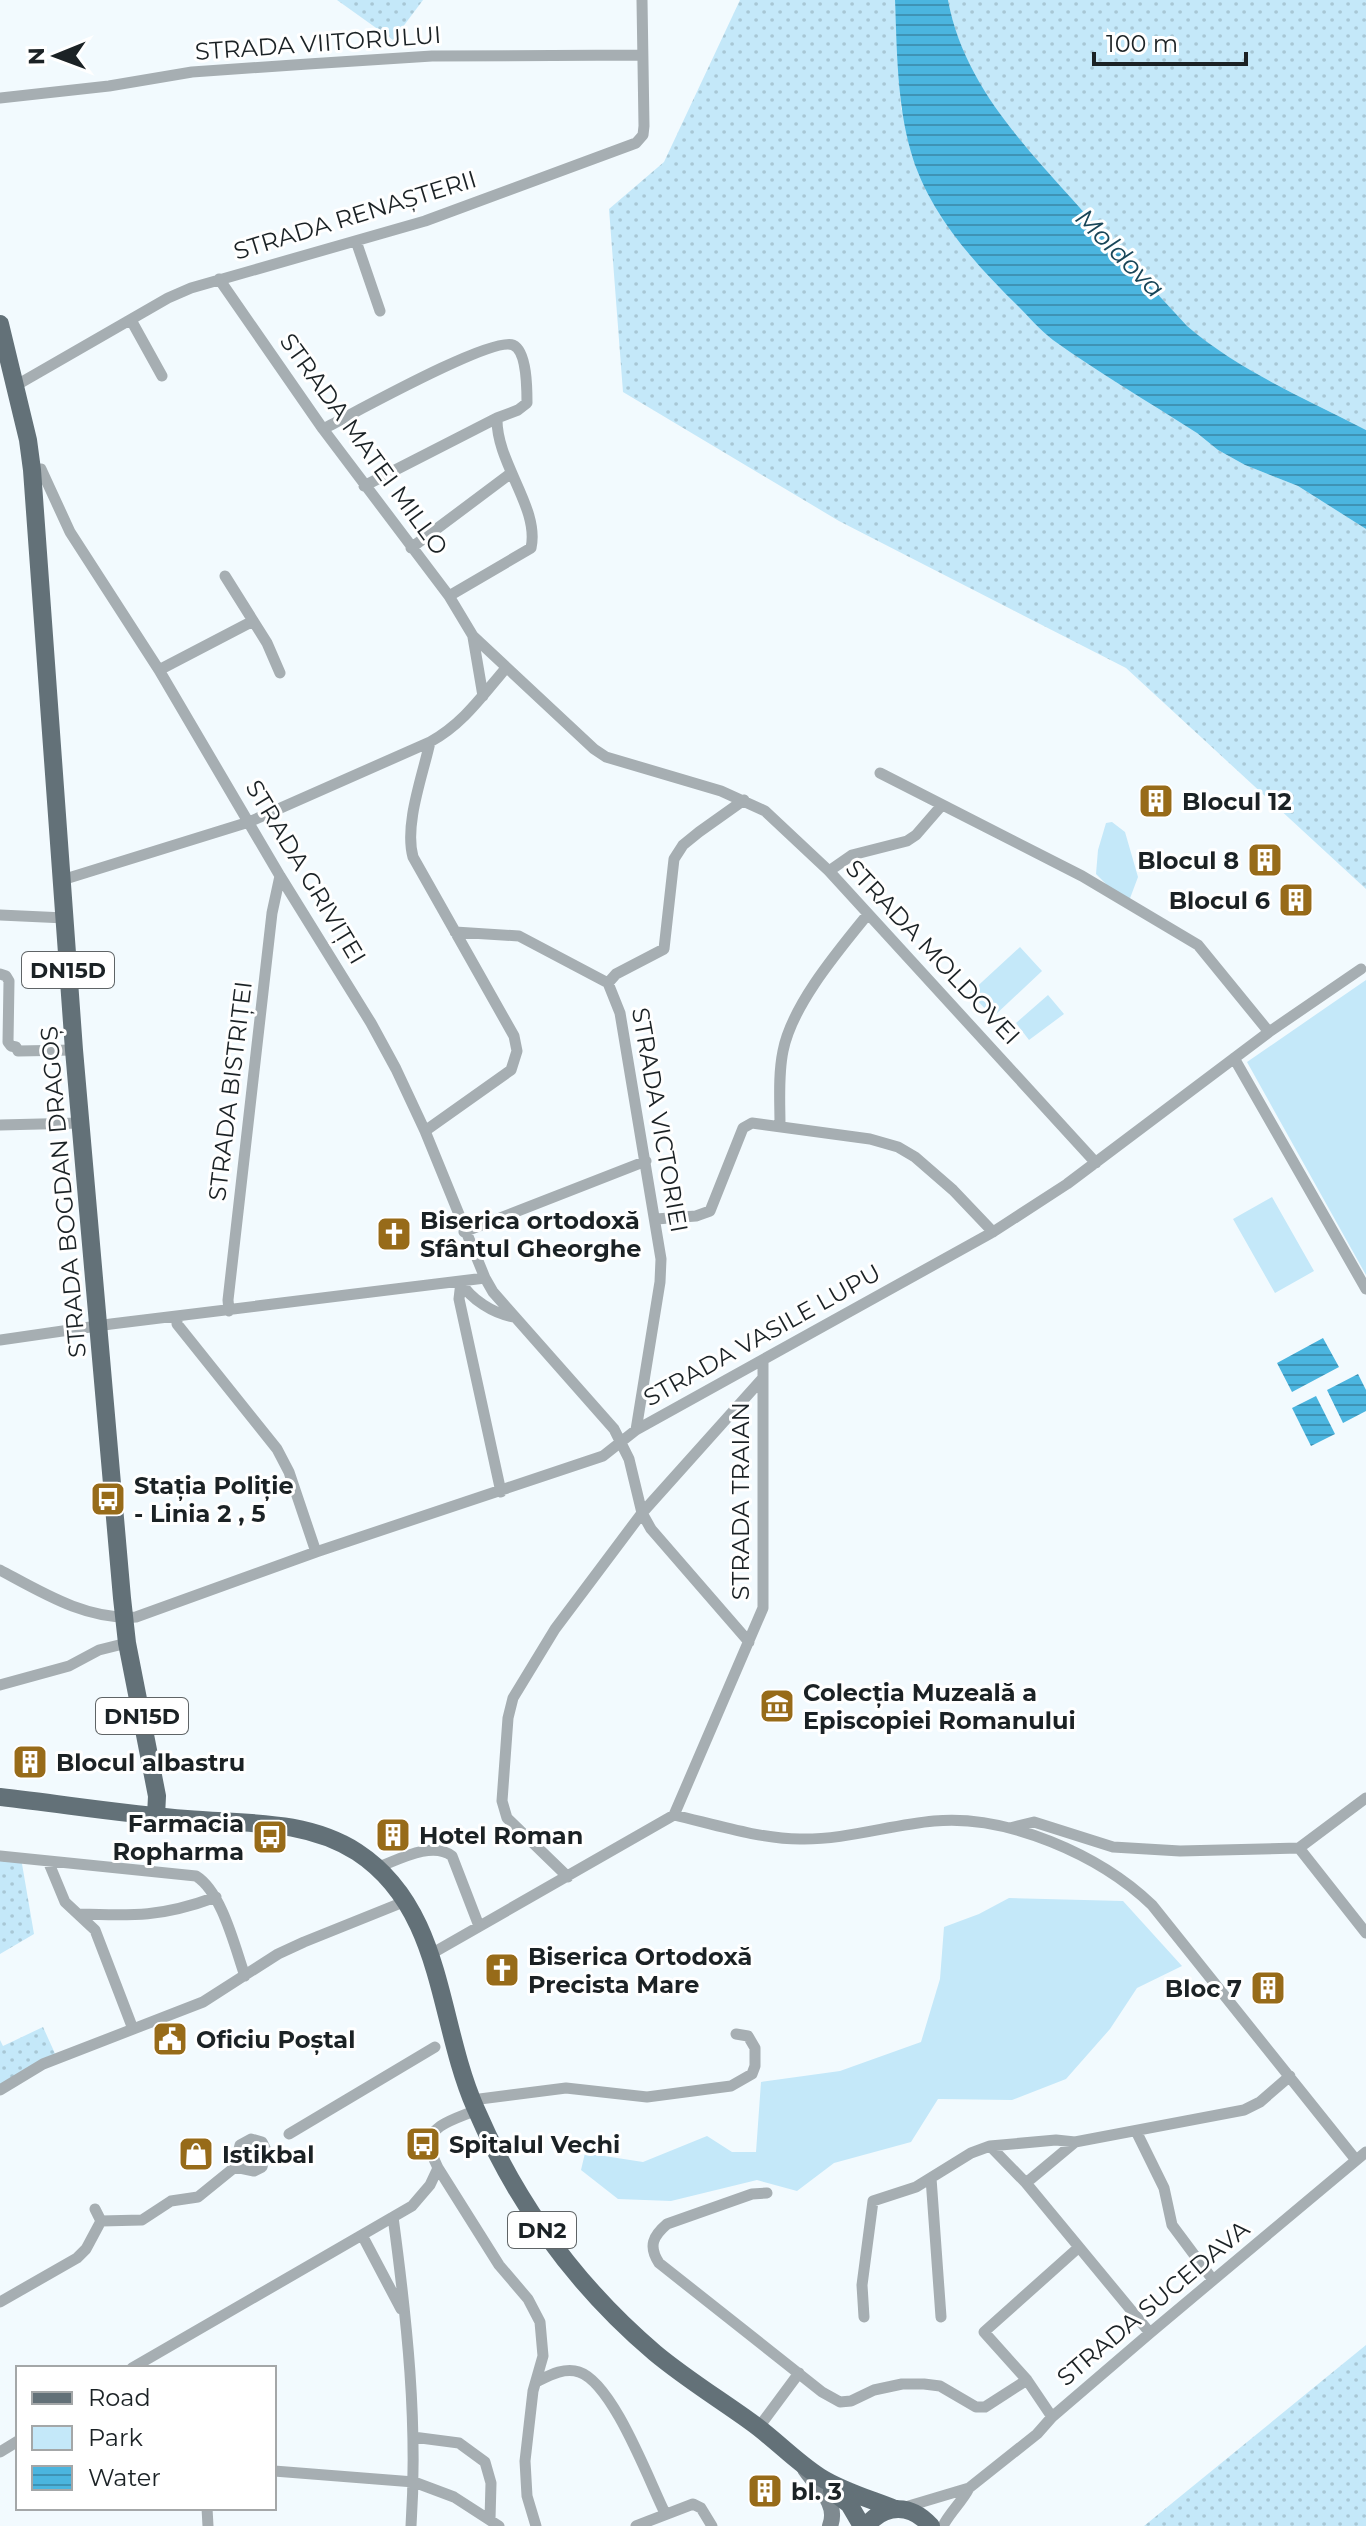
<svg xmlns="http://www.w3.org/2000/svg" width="1366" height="2526" font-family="Montserrat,sans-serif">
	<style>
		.grass { fill: url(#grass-dots) }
		.green { fill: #c4e8f9 }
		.water { fill: url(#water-rules) }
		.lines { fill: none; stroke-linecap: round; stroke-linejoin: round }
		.street { stroke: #a6aeb2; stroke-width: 11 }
		.secondary { stroke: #7f8a90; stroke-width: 16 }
		.primary { stroke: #637178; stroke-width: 18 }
		.labels { text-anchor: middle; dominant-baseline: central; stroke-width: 6; stroke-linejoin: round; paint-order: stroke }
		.shield { fill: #fff; stroke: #5f6466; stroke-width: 2 }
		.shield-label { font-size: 22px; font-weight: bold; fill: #1b2225 }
		.street-label { font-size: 24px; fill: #1b2225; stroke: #fff }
		.poi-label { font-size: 24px; font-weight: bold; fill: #1b2225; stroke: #fff; text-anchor: start }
		.water-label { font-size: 26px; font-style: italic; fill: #194658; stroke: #fff }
	</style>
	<defs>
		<pattern id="grass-dots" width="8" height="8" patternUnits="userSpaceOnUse" patternTransform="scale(2)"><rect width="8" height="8" fill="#c4e8f9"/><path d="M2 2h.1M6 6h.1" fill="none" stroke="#a8c7d5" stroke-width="1.8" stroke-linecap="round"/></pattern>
		<pattern id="water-rules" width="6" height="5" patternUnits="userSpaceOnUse" patternTransform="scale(2)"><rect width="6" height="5" fill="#4bb5df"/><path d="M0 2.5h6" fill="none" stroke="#3e93b5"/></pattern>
	</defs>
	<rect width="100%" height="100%" fill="#f2fafe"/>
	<path class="grass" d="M337 0H423L393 40Z
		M740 0H895L901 109 1197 433 1218 450 1245 465 1298 486 1366 529V889L1126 668 839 521 623 392 609 209 664 162Z
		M948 0H1366V430C1304 398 1240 371 1186 326 1151 287 1116 247 1080 208 1025 147 963 85 948 0Z
		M0 1856 21 1858 34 1934 0 1954Z
		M43 2027 57 2058 0 2090V2040L3 2046Z
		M1366 2345V2526H1144Z"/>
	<path class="green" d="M1112 822 1125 832 1138 877 1129 901 1113 891 1096 874 1098 850 1106 823Z
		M1020 947 1042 971 993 1017 970 993Z
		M1366 980V1275L1247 1062Z
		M1048 995 1064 1014 1029 1040 1016 1023Z
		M1272 1197 1314 1271 1275 1293 1233 1219Z
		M1009 1898 1123 1901 1182 1966 1137 1988 1110 2029 1066 2079 1012 2100 938 2099 911 2142 834 2163 797 2191 757 2180 671 2201 618 2199 581 2170 585 2153 643 2162 707 2136 732 2152H756L761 2082 840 2071 921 2042 940 1979 944 1927 979 1914Z"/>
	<path class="water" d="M895 0H948C963 81 1019 140 1072 199 1110 242 1148 284 1187 326 1240 371 1304 398 1366 430V529L1298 486 1245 465 1218 450 1197 433C1149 402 1099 373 1053 340 1040 330 1029 317 1018 306 974 263 928 212 911 152 897 103 897 51 895 0Z
		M1323 1338 1339 1367 1292 1392 1277 1363Z
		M1358 1374 1366 1390V1411L1343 1423 1327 1390Z
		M1316 1396 1335 1434 1311 1446 1292 1408Z"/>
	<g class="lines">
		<path class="street" d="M0 98 109 86 192 72 308 64 432 56 641 55
			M356 241 380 311
			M219 279 323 429 449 596 473 636 594 749 606 757 721 791 765 811 829 871 1096 1163
			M131 320 162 376
			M14 383 22 382 168 298 191 288 425 221 636 143 643 135 644 126 642 0
			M323 429C351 415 491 336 513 345 527 351 527 390 527 403L518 410 497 418C496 463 540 508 531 548L449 596
			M32 470 41 469 70 532 159 670 280 876 371 1023 396 1069 425 1131 485 1278 493 1292 614 1429 629 1459 642 1513 651 1529 749 1642
			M364 486 497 418
			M411 548 510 474
			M225 576 267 643 280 673
			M473 637 483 696
			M159 670 253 621
			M880 773 1082 876 1198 945 1269 1032
			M829 871 852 855 907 841 916 835 942 805
			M62 880 249 822 430 742C463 724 482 696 506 668
			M0 915 65 918
			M455 932 519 936 608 983 620 1013 661 1259 660 1282 636 1430
			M0 974 6 976 9 981 8 1042 11 1046 16 1047 18 1051 74 1050
			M608 983 616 974 664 949 674 859 683 845 699 832 744 800
			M1234 1058 1366 1289
			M0 1125 80 1123
			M780 1126C780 1102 778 1075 783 1051 792 1005 838 951 868 914
			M425 1131 511 1070 517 1051 514 1036 413 857C404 824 423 775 430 742
			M656 1219 696 1216 710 1211 743 1128 752 1123 870 1139 898 1147 915 1157 953 1190 993 1232
			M464 1232 646 1161
			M461 1282 459 1299 501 1492
			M461 1282C470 1299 494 1314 514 1317
			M229 1311 228 1300 272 913 280 876
			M177 1317V1324L277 1449 289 1472 316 1552
			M0 1340 111 1324 485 1278
			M0 1570C43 1593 86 1620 136 1617L316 1552 603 1456 636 1430 993 1232 1067 1184 1269 1032 1361 969
			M0 1685 69 1666 99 1650 127 1643
			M674 1815 763 1608V1360
			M1010 1828 1034 1822 1113 1847 1180 1851 1299 1848 1366 1933
			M1299 1848 1366 1798
			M0 1856 196 1876C222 1892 235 1948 245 1976
			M48 1861 65 1902 95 1930 133 2029
			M376 1868C396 1861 432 1840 452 1856L479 1926
			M568 1877 507 1818 502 1801 508 1718 513 1698 555 1629 642 1513 763 1378
			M78 1914C134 1916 162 1917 216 1897
			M431 1954 674 1815C713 1824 760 1839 800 1839 845 1840 890 1825 934 1821 1007 1814 1100 1855 1152 1905L1356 2160
			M0 2090 43 2064 203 2002 278 1954 304 1942 406 1901
			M472 2100 566 2088 647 2097 731 2086 752 2074 755 2066V2048L748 2036 736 2034
			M1136 2131 1164 2188 1172 2225 1213 2280
			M289 2134 435 2047
			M990 2146 1026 2183 1150 2333
			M438 2168 499 2265 528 2299 540 2322 543 2356 533 2391 525 2461 527 2496 536 2526
			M931 2178 941 2317
			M1026 2183 1074 2143
			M767 2193 752 2194 667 2224C653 2236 648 2246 659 2263L822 2392 840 2402 851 2401 874 2390 902 2384H924L940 2386 976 2407H985L1027 2380
			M95 2209 101 2221
			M393 2217C407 2321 418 2422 411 2526
			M362 2235 401 2309
			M0 2302 77 2258 86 2249 101 2221 142 2220 171 2201 198 2197 235 2167 240 2145 251 2139 262 2142 266 2150 262 2167 254 2171 235 2167
			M864 2317 862 2285 873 2201 916 2187 971 2153 990 2146 1056 2140 1075 2142 1244 2110 1260 2102 1290 2076
			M132 2368 412 2206 430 2185 438 2168 428 2146C429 2124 459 2118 476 2110
			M538 2381C550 2375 565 2367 579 2372 613 2383 649 2481 665 2513
			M1052 2417 1027 2380 984 2332 1078 2248
			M759 2427 799 2373
			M413 2437 459 2443 485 2462 491 2483 490 2519
			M0 2452 18 2441
			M274 2471 414 2482 454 2497 499 2526
			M207 2508 208 2526
			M902 2508 969 2488
			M636 2526 693 2504 701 2508 712 2526
			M943 2526C950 2512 962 2502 969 2488L1037 2434 1052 2417 1150 2333 1366 2152"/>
		<path class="secondary" d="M805 2469C817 2487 839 2503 830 2526"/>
		<path class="primary" d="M0 324 28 440 32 470 74 1050 122 1598 127 1643 157 1796 156 1816
			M0 1797C62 1804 124 1814 187 1819 245 1824 305 1819 357 1852 444 1909 437 2020 475 2107 516 2203 575 2285 655 2353 685 2378 719 2399 751 2422 775 2439 795 2461 820 2477 842 2491 870 2499 895 2509
			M832 2491 849 2504 862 2526
			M866 2526C886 2503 911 2504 931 2526"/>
	</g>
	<defs>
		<symbol id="building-square" viewBox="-11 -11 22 22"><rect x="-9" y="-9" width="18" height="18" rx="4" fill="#976b19" stroke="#fff"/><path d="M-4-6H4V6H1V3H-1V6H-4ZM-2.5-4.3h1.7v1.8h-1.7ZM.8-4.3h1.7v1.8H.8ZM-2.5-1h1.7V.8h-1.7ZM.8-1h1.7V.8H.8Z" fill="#fff"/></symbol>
		<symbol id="church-square" viewBox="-11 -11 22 22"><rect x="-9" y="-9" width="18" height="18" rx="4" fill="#976b19" stroke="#fff"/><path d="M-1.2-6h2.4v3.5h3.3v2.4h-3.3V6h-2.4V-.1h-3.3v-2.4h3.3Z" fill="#fff"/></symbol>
		<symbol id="bus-square" viewBox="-11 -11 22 22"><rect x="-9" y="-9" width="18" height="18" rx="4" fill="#976b19" stroke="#fff"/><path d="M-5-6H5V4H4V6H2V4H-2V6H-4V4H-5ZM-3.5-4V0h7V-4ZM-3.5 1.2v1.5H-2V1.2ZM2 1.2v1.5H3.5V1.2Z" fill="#fff"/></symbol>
		<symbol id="museum-square" viewBox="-11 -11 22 22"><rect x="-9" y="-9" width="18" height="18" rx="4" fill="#976b19" stroke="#fff"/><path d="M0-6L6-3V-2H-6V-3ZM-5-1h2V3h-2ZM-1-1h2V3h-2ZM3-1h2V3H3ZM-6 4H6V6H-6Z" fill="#fff"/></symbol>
		<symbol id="civic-square" viewBox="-11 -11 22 22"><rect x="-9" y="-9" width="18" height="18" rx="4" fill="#976b19" stroke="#fff"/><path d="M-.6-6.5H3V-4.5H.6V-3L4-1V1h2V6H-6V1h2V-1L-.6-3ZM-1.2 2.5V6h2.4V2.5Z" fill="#fff"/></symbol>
		<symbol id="shop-square" viewBox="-11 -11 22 22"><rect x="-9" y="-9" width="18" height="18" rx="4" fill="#976b19" stroke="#fff"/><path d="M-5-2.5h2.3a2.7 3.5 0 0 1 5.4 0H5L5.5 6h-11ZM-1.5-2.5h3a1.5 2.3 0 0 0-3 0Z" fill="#fff"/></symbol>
	</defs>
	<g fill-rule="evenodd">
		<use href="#building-square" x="1136" y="781" width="40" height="40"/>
		<use href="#building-square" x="1245" y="840" width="40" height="40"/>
		<use href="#building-square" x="1276" y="880" width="40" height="40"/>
		<use href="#church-square" x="374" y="1214" width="40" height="40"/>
		<use href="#bus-square" x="88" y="1479" width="40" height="40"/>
		<use href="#museum-square" x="757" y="1686" width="40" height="40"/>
		<use href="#building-square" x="10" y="1742" width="40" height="40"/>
		<use href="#building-square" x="373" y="1815" width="40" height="40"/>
		<use href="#bus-square" x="250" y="1817" width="40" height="40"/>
		<use href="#church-square" x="482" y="1950" width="40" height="40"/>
		<use href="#building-square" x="1248" y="1968" width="40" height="40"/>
		<use href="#civic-square" x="150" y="2019" width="40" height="40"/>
		<use href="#bus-square" x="403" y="2124" width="40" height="40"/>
		<use href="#shop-square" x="176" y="2134" width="40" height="40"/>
		<use href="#building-square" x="745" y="2471" width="40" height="40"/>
	</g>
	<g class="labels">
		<g class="shield">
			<rect x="22" y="952" width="92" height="36" rx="6"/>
			<rect x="96" y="1698" width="92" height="36" rx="6"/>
			<rect x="508" y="2212" width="68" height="36" rx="6"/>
		</g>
		<g class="shield-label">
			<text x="68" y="970">DN15D</text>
			<text x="142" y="1716">DN15D</text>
			<text x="542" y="2230">DN2</text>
		</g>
		<g class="street-label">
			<text transform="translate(318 43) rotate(-4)">STRADA VIITORULUI</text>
			<text transform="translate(355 215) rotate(-17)">STRADA RENAȘTERII</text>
			<text transform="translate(364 444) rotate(54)">STRADA MATEI MILLO</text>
			<text transform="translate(306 872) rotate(59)">STRADA GRIVIȚEI</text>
			<text transform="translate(933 952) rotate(47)">STRADA MOLDOVEI</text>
			<text transform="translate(230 1091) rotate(-83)">STRADA BISTRIȚEI</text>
			<text transform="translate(660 1120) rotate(80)">STRADA VICTORIEI</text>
			<text transform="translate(63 1192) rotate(-95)">STRADA BOGDAN DRAGOȘ</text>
			<text transform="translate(762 1335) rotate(-29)">STRADA VASILE LUPU</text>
			<text transform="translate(740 1501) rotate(-90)">STRADA TRAIAN</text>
			<text transform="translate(1153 2303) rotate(-40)">STRADA SUCEDAVA</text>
		</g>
		<g class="poi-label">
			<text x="1182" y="801">Blocul 12</text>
			<text x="1239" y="860" text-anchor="end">Blocul 8</text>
			<text x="1270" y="900" text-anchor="end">Blocul 6</text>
			<text x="420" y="1220">Biserica ortodoxă<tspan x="420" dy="28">Sfântul Gheorghe</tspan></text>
			<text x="134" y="1485">Stația Poliție<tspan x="134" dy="28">- Linia 2 , 5</tspan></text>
			<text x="803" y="1692">Colecția Muzeală a<tspan x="803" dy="28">Episcopiei Romanului</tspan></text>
			<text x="56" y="1762">Blocul albastru</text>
			<text x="244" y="1823" text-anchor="end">Farmacia<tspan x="244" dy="28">Ropharma</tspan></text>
			<text x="419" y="1835">Hotel Roman</text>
			<text x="528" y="1956">Biserica Ortodoxă<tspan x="528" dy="28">Precista Mare</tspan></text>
			<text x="1242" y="1988" text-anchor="end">Bloc 7</text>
			<text x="196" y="2039">Oficiu Poștal</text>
			<text x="449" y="2144">Spitalul Vechi</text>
			<text x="222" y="2154">Istikbal</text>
			<text x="791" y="2491">bl. 3</text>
		</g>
		<g class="water-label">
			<text transform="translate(1120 253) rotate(45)">Moldova</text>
		</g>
	</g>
	<rect x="16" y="2366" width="260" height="144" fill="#ffffff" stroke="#a4a7a8" stroke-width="2"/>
	<rect x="32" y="2392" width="40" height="12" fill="#637178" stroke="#a4a7a8" stroke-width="2"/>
	<text x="88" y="2406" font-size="24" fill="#1b2225">Road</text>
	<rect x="32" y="2426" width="40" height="24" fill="#c4e8f9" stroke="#a4a7a8" stroke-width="2"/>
	<text x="88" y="2446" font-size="24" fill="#1b2225">Park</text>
	<rect x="32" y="2466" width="40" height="24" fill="url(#water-rules)" stroke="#a4a7a8" stroke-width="2"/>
	<text x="88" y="2486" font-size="24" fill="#1b2225">Water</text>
	<g transform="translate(56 56) rotate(269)" stroke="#ffffff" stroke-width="6" paint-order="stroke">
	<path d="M0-6L14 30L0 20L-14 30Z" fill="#1b2225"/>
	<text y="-12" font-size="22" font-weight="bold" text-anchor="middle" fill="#1b2225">N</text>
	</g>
	<path d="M1094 52v12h152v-12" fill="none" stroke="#1b2225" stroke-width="4"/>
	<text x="1106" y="52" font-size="24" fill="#1b2225" stroke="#ffffff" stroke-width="6" paint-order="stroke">100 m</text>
</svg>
